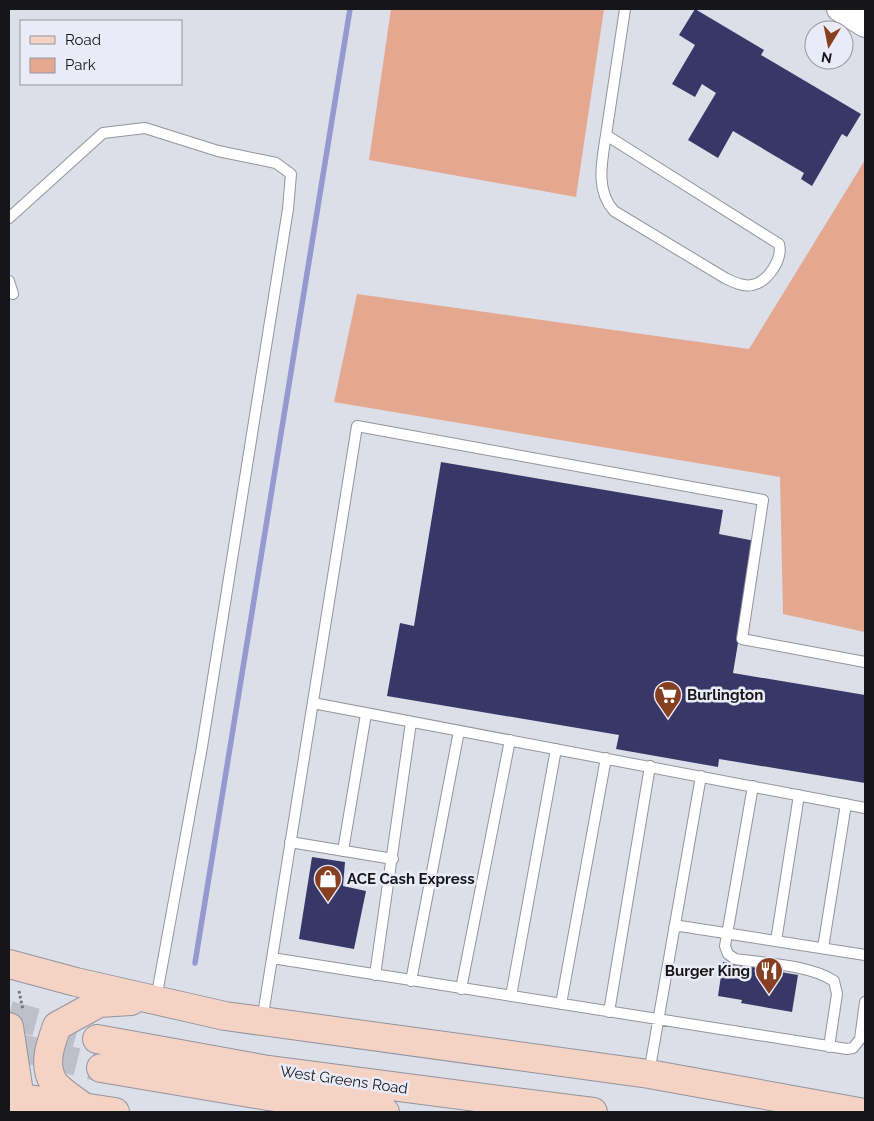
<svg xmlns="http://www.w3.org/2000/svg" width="874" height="1121" font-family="Raleway,sans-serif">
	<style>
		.green { fill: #e4a891 }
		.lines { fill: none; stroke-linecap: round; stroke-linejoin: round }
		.stream { stroke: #9499cf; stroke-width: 5.5 }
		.building { fill: #373867 }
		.secondary-tunnel { stroke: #bec0c9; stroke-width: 28; stroke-dasharray: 28 14; stroke-linecap: butt }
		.service-casing { stroke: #93949e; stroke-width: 12 }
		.tertiary-casing { stroke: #93949e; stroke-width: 26 }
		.secondary-casing { stroke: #93949e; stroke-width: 30 }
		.path { stroke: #74757c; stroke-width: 3; stroke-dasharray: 2.5 2.5; stroke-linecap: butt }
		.service { stroke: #fff; stroke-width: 10 }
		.tertiary { stroke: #fff; stroke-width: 24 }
		.secondary { stroke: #f4d2c4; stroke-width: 28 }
		.labels { text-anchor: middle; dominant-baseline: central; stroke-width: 5; stroke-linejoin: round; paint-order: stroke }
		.poi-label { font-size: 15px; font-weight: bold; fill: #16161a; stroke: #eaebf6; text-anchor: start }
		.street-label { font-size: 15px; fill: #16161a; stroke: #eaebf6 }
	</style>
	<rect width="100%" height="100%" fill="#dcdee8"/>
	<path class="green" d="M391 9H604L576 197 369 160Z
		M865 160V632L783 614 780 477 334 402 357 294 749 349Z"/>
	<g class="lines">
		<path class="stream" d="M195 963 350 9"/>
	</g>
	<path class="building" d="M695 9 764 50 761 55 861 114 847 137 842 134 812 186 801 179 804 173 733 131 718 158 688 140 716 93 702 84 695 97 672 84 695 45 679 35Z
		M441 462 723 510 719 534 755 541 733 673 865 695V783L719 759 718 767 616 749 619 735 387 696 400 623 414 626Z
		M312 857 345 862 343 886 366 891 354 949 299 939Z
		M723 962 798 975 792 1012 741 1003 742 1000 718 996Z"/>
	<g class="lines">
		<path class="secondary-tunnel" d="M9 1015 97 1039
			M9 1045 101 1068"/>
		<defs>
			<path id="service" d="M606 135 779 244C783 259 768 282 752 285 743 287 733 282 725 278L614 211C595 190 602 161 606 135L625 9
				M9 218 103 133 145 128 218 151 276 163 291 174 288 209 202 747 156 999
				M9 281 13 294
				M313 703 865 808
				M753 786 725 946 728 954 735 959C764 963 810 965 834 981L837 994 829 1047
				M290 842 393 859
				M343 851 366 714
				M674 928 680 926 865 955
				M776 941 799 795
				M823 948 846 804
				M272 958 847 1049 853 1048 860 1039 865 1002
				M375 975 411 722
				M411 981 459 731
				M461 989 510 740
				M511 996 556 749
				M561 1004 606 758
				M609 1012 650 766
				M262 1021 357 426 763 500 742 639 865 662
				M649 1073 701 776"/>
			<path id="tertiary" d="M839 9 865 25"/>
			<path id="secondary" d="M9 964 76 982 225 1016 649 1074 859 1112
				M9 1027 22 1112
				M97 1039 268 1070 593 1112
				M101 1068 268 1096 385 1112
				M9 1096 115 1112
				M85 1108C76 1101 61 1092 54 1083 42 1065 51 1043 57 1026L99 1003 131 1001"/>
		</defs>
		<use href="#service" class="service-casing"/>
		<use href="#tertiary" class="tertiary-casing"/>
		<use href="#secondary" class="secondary-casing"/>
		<path class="path" d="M19 991 23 1010"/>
		<use href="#service" class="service"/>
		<use href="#tertiary" class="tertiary"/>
		<use href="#secondary" class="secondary"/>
	</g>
	<defs>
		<symbol id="supermarket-pin" viewBox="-11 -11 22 30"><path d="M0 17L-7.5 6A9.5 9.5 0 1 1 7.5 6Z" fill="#873f21" stroke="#eaebf6"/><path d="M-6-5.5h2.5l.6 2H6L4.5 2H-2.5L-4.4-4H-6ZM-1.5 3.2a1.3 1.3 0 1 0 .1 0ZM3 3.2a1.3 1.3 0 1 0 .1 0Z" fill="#fff"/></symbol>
		<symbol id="shop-pin" viewBox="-11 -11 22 30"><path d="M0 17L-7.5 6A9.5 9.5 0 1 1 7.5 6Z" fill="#873f21" stroke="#eaebf6"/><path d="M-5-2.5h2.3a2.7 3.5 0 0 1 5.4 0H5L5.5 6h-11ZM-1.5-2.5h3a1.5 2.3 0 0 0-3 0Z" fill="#fff"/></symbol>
		<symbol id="restaurant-pin" viewBox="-11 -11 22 30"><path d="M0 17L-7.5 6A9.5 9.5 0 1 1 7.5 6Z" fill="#873f21" stroke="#eaebf6"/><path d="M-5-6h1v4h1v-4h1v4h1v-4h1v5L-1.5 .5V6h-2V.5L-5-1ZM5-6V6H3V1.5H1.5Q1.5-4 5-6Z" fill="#fff"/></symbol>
	</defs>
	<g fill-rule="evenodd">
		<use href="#supermarket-pin" x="652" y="679" width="32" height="43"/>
		<use href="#shop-pin" x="312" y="863" width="32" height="43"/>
		<use href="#restaurant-pin" x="753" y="955" width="32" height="43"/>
	</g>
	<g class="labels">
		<g class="poi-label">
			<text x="687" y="695">Burlington</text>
			<text x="347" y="879">ACE Cash Express</text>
			<text x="750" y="971" text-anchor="end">Burger King</text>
		</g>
		<g class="street-label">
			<text transform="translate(344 1080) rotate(8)">West Greens Road</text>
		</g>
	</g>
	<rect width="874" height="1121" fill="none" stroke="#16161a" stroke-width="20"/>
	<rect x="20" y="20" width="162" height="65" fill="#eaebf6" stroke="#95969e"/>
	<rect x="30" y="36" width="25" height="8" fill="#f4d2c4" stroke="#95969e"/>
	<text x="65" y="45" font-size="15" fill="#16161a">Road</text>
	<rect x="30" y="58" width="25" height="15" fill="#e4a891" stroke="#95969e"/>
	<text x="65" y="70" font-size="15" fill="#16161a">Park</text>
	<g transform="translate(829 45) rotate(190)"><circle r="24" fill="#eaebf6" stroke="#95969e"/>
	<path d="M0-4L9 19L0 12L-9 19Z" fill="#873f21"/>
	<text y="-8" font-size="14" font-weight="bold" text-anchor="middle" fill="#16161a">N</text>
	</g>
</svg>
